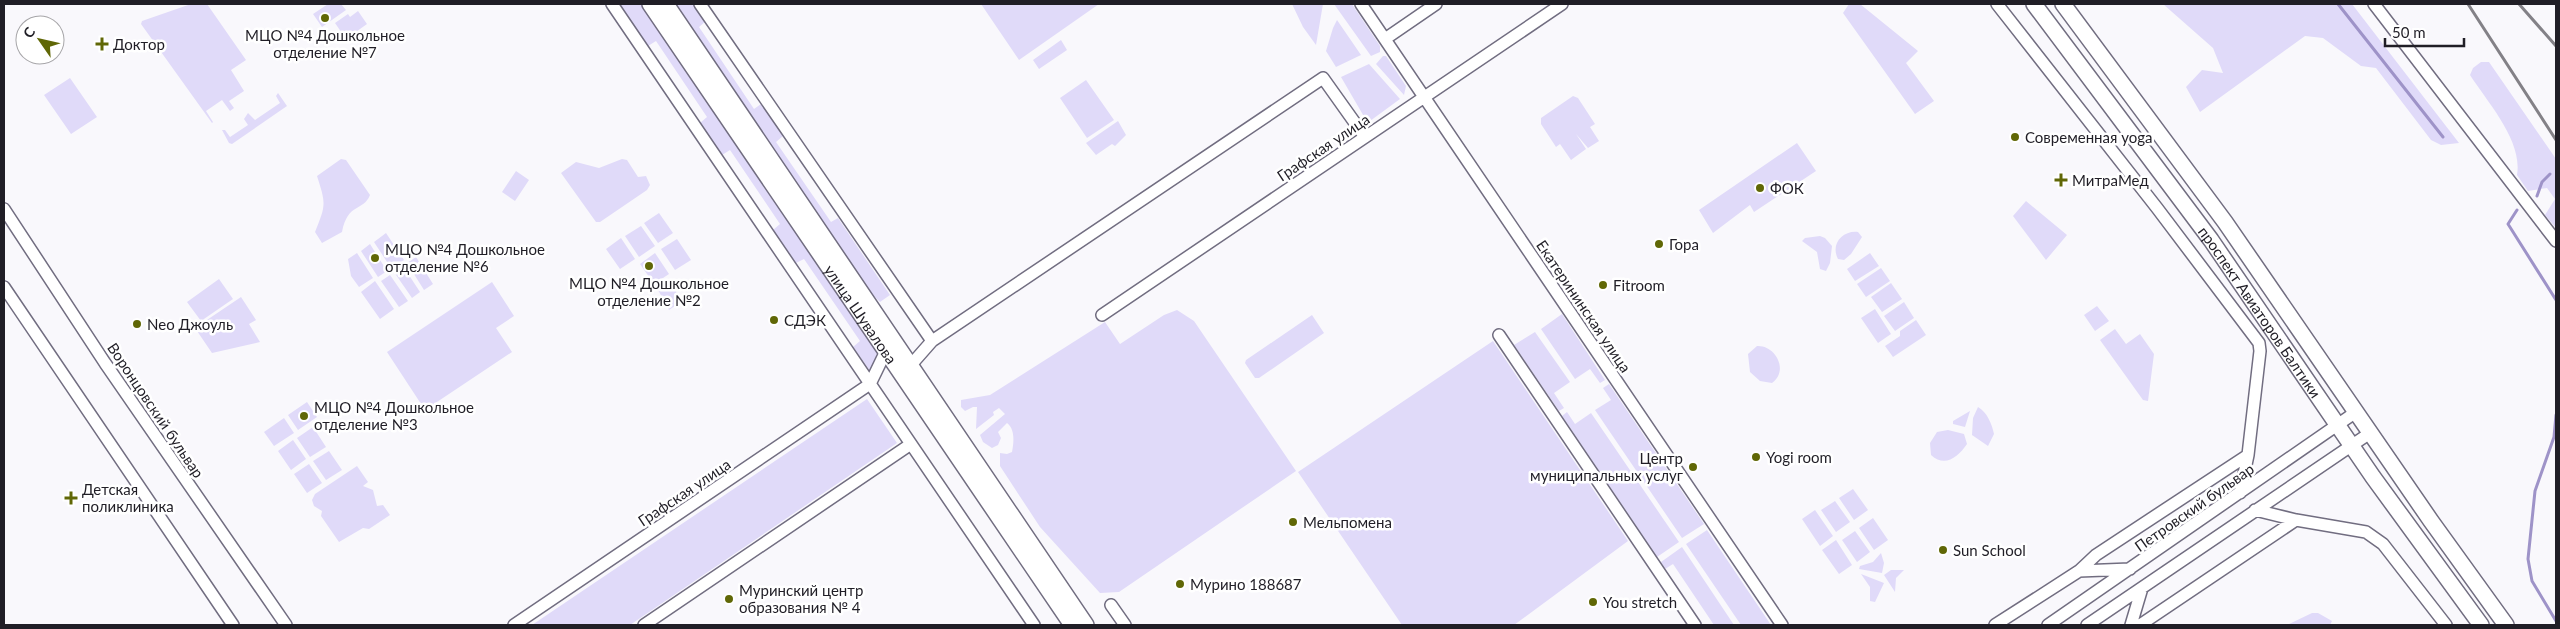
<svg xmlns="http://www.w3.org/2000/svg" width="2560" height="629" font-family="Lato,sans-serif">
	<style>
		.green { fill: #e0daf9 }
		.lines { fill: none; stroke-linecap: round; stroke-linejoin: round }
		.stream { stroke: #9e93c8; stroke-width: 3 }
		.street-casing { stroke: #716d80; stroke-width: 14 }
		.secondary-casing { stroke: #716d80; stroke-width: 18 }
		.street { stroke: #fff; stroke-width: 11 }
		.secondary { stroke: #fff; stroke-width: 15 }
		.rail { stroke: #838187; stroke-width: 3 }
		.poi-dot { fill: #606706; stroke: #fff; stroke-width: 2 }
		.labels { text-anchor: middle; dominant-baseline: central; stroke-width: 5; stroke-linejoin: round; paint-order: stroke }
		.poi-label { font-size: 15px; fill: #201e26; stroke: #fff; text-anchor: start }
		.street-label { font-size: 15px; fill: #201e26; stroke: #fff }
	</style>
	<rect width="100%" height="100%" fill="#f9f8fc"/>
	<path class="green" d="M191 4H207L246 60 231 70 244 91 229 101 234 108 230 111 222 100 206 111 213 122 212 123 141 24 142 21Z
		M328 4H341L346 10 322 27 313 14Z
		M619 4H642L878 351 870 371 853 347 860 341 804 259 796 263 773 230 780 224 730 150 722 155 700 123 707 117 656 41 648 46Z
		M672 4H694L706 21 699 27 754 109 761 104 783 136 776 142 831 222 838 218 890 295 880 302 858 280Z
		M981 4H1099L1019 60Z
		M1292 4H1323L1316 45 1303 27Z
		M1334 4H1352L1380 46V52L1371 56Z
		M1849 4H1860L1918 51 1906 63 1934 101 1915 114 1843 13Z
		M2163 4H2352L2459 143 2441 145 2431 140 2376 68 2361 66 2323 38 2305 36 2200 112 2186 87 2202 70 2223 73 2213 48Z
		M358 11 367 24 346 39 335 23 348 14 350 17Z
		M1337 20 1361 55 1336 67 1326 51 1333 28Z
		M1061 40 1067 50 1039 69 1033 60Z
		M1383 56H1386L1406 86 1404 95 1376 64Z
		M2481 62H2489L2556 159V228L2545 215 2555 199 2547 188 2528 191 2517 175C2523 141 2488 103 2470 75L2473 68Z
		M1369 64 1400 99 1370 121 1366 120 1341 77Z
		M70 78 97 117 71 134 44 95Z
		M1086 80 1114 120 1087 138 1060 98Z
		M278 93 287 106 232 144 229 143 222 130H225L230 137 248 125 244 119 248 113 255 120 280 103 276 96Z
		M1573 96 1578 98 1595 124 1590 127 1599 141 1588 148 1576 134 1586 149 1571 160 1560 144 1556 147 1541 124V118Z
		M1118 121 1126 135 1115 146 1112 144 1096 155 1086 143Z
		M1797 143 1816 171 1754 212 1750 205 1713 233 1699 210Z
		M341 159 346 160 370 195C363 212 348 202 342 232L322 243 315 232C326 205 326 204 317 176Z
		M622 159 627 160 638 177 646 176 650 185 647 190 600 222H596L561 173 576 162 599 168Z
		M516 171 529 180 515 201 502 192Z
		M2026 201 2067 235 2046 260 2013 216Z
		M659 213 673 233 658 243 644 223Z
		M641 226 655 246 639 257 625 236Z
		M1858 232 1862 237 1851 254 1844 260 1838 259C1830 244 1843 230 1858 232Z
		M386 233 404 260 391 268 374 242Z
		M1820 236 1825 238 1832 246 1830 263 1826 271 1820 269 1817 252 1802 241 1805 238Z
		M621 238 635 259 620 269 606 249Z
		M677 239 691 260 675 270 661 249Z
		M370 244 387 271 378 277 361 251Z
		M357 253 373 278 359 287 351 276 348 259Z
		M655 253 669 274 654 284 640 264Z
		M1870 253 1879 266 1855 281 1847 269Z
		M416 257 433 284 424 290 407 263Z
		M403 266 420 292 412 298 394 272Z
		M1881 268 1890 281 1866 297 1857 284Z
		M390 275 408 301 399 307 381 281Z
		M219 279 233 299 201 321 187 302Z
		M668 280 682 301 669 310 657 288Z
		M375 281 394 309 380 319 361 292Z
		M492 282 514 316 496 328 512 352 425 410 387 352Z
		M1891 283 1902 299 1882 312 1871 297Z
		M241 297 256 320 249 324 260 342 212 353 195 328Z
		M1904 302 1914 318 1895 331 1884 316Z
		M2097 306 2109 321 2095 331 2084 315Z
		M1875 309 1891 334 1878 343 1861 318Z
		M1177 310 1194 321 1296 471 1119 592 1100 593 1040 527 1000 466V453L1007 454 1012 452C1014 442 1015 429 1007 423L998 432 1001 438 998 445 992 448 983 442 980 435 1005 414 999 408 993 412 994 415 976 429 977 407H973L965 411 961 407V400L990 395 1105 322 1120 344 1164 315Z
		M1562 314 1605 380 1600 383 1590 369 1575 379 1541 329Z
		M1312 315 1324 333 1259 378H1255L1245 363 1246 360Z
		M1916 320 1926 335 1893 357 1885 346 1900 336V331Z
		M2115 329 2126 344 2140 334 2154 354 2148 401 2143 400 2100 340Z
		M1535 332 1570 382 1554 393 1564 408 1559 411 1514 345Z
		M1493 341 1628 541 1514 625H1402L1298 472Z
		M1757 346C1776 345 1789 371 1772 383L1760 381 1750 372 1748 354Z
		M1609 384 1704 524 1682 538 1595 410 1611 400 1603 388Z
		M867 399 897 443 630 625H532Z
		M307 402 317 417 298 430 288 415Z
		M1978 407C1987 412 1992 424 1994 434L1988 446 1972 435 1973 418Z
		M1970 411 1965 427 1953 424V421Z
		M1567 412 1575 424 1591 413 1679 542 1657 557 1562 416Z
		M284 418 294 433 274 446 264 432Z
		M313 427 326 447 310 457 297 438Z
		M1948 430 1964 434 1967 444C1958 457 1945 468 1931 455L1930 443 1937 432Z
		M293 440 306 459 291 470 278 451Z
		M329 451 342 470 326 480 313 461Z
		M309 464 322 483 307 493 294 474Z
		M357 466 368 482 363 486 373 490 377 506 383 505 390 515 369 529 363 528 339 542 321 516 322 511 314 506 312 500 315 494Z
		M1853 489 1868 510 1854 520 1839 498Z
		M1835 501 1850 522 1836 532 1821 510Z
		M1815 510 1833 536 1820 546 1802 519Z
		M1873 518 1888 540 1874 550 1859 528Z
		M1707 530 1771 625H1741L1686 544Z
		M1855 531 1870 552 1857 562 1842 540Z
		M1836 540 1852 565 1839 574 1822 550Z
		M1682 547 1734 625H1714L1673 564 1665 569 1661 562Z
		M1881 553 1884 563 1882 573 1859 569 1860 566 1873 562Z
		M1891 570H1904L1896 578 1895 592 1884 575Z
		M1861 574 1884 583 1875 602 1870 601V587Z
		M2312 613H2318L2332 621 2330 625H2287Z"/>
	<g class="lines">
		<path class="stream" d="M2338 4 2443 137
			M2537 196 2542 182 2550 174
			M2517 210 2508 224 2556 300
			M2556 415 2554 437 2535 491 2528 559 2532 581 2556 621"/>
		<defs>
			<path id="street" d="M612 4 1034 625
				M700 4 932 341
				M1361 4 1782 625
				M1997 4 2157 208 2259 343 2260 351 2248 455 2240 493
				M2374 4 2556 241
				M1385 39 1436 4
				M4 209 105 363 286 625
				M4 287 233 625
				M1102 315 1562 4
				M1499 335 1695 625
				M910 366 932 341 1323 78 1365 137
				M870 384 886 351
				M2255 510 2296 520 2366 532 2383 544 2446 625
				M2079 571 2096 555 2248 455
				M1111 605 1125 625
				M514 625 870 384
				M644 625 911 444
				M1995 625 2079 571 2130 569
				M2048 625 2356 412
				M2087 625 2370 433
				M2131 625 2142 588
				M2140 625 2296 520"/>
			<g id="secondary">
				<path id="s1" d="M650 4 1072 625"/>
				<path d="M666 4 1086 625"/>
				<path id="s2" d="M2034 4 2211 240 2373 477 2481 625"/>
				<path d="M2063 4 2225 222 2431 521 2506 625"/>
			</g>
		</defs>
		<use href="#street" class="street-casing"/>
		<use href="#secondary" class="secondary-casing"/>
		<use href="#street" class="street"/>
		<use href="#secondary" class="secondary"/>
		<path class="rail" d="M2468 4 2556 140
			M2519 4 2556 46"/>
	</g>
	<g class="poi-dot">
		<circle cx="325" cy="18" r="5"/>
		<path d="M99.5 36.5h5v5h5v5h-5v5h-5v-5h-5v-5h5z"/>
		<circle cx="2015" cy="137" r="5"/>
		<path d="M2058.5 172.5h5v5h5v5h-5v5h-5v-5h-5v-5h5z"/>
		<circle cx="1760" cy="188" r="5"/>
		<circle cx="1659" cy="244" r="5"/>
		<circle cx="375" cy="258" r="5"/>
		<circle cx="649" cy="266" r="5"/>
		<circle cx="1603" cy="285" r="5"/>
		<circle cx="774" cy="320" r="5"/>
		<circle cx="137" cy="324" r="5"/>
		<circle cx="304" cy="416" r="5"/>
		<circle cx="1756" cy="457" r="5"/>
		<circle cx="1693" cy="467" r="5"/>
		<path d="M68.5 490.5h5v5h5v5h-5v5h-5v-5h-5v-5h5z"/>
		<circle cx="1293" cy="522" r="5"/>
		<circle cx="1943" cy="550" r="5"/>
		<circle cx="1180" cy="584" r="5"/>
		<circle cx="729" cy="599" r="5"/>
		<circle cx="1593" cy="602" r="5"/>
	</g>
	<g class="labels">
		<g class="poi-label">
			<text x="325" y="35" text-anchor="middle">МЦО №4 Дошкольное<tspan x="325" dy="17">отделение №7</tspan></text>
			<text x="113" y="44">Доктор</text>
			<text x="2025" y="137">Современная yoga</text>
			<text x="2072" y="180">МитраМед</text>
			<text x="1770" y="188">ФОК</text>
			<text x="1669" y="244">Гора</text>
			<text x="385" y="249">МЦО №4 Дошкольное<tspan x="385" dy="17">отделение №6</tspan></text>
			<text x="649" y="283" text-anchor="middle">МЦО №4 Дошкольное<tspan x="649" dy="17">отделение №2</tspan></text>
			<text x="1613" y="285">Fitroom</text>
			<text x="784" y="320">СДЭК</text>
			<text x="147" y="324">Neo Джоуль</text>
			<text x="314" y="407">МЦО №4 Дошкольное<tspan x="314" dy="17">отделение №3</tspan></text>
			<text x="1766" y="457">Yogi room</text>
			<text x="1683" y="458" text-anchor="end">Центр<tspan x="1683" dy="17">муниципальных услуг</tspan></text>
			<text x="82" y="489">Детская<tspan x="82" dy="17">поликлиника</tspan></text>
			<text x="1303" y="522">Мельпомена</text>
			<text x="1953" y="550">Sun School</text>
			<text x="1190" y="584">Мурино 188687</text>
			<text x="739" y="590">Муринский центр<tspan x="739" dy="17">образования № 4</tspan></text>
			<text x="1603" y="602">You stretch</text>
		</g>
		<g class="street-label">
			<text transform="translate(1323 147) rotate(-34)">Графская улица</text>
			<text transform="translate(1584 306) rotate(56)">Екатерининская улица</text>
			<text stroke="none"><textPath href="#s2" startOffset="382">проспект Авиаторов Балтики</textPath></text>
			<text stroke="none"><textPath href="#s1" startOffset="375">улица Шувалова</textPath></text>
			<text transform="translate(156 410) rotate(56)">Воронцовский бульвар</text>
			<text transform="translate(684 492) rotate(-34)">Графская улица</text>
			<text transform="translate(2194 507) rotate(-35)">Петровский бульвар</text>
		</g>
	</g>
	<rect width="2560" height="629" fill="none" stroke="#201e26" stroke-width="10"/>
	<g transform="translate(40 40) rotate(304)"><circle r="24" fill="#ffffff" stroke="#a6a5a8"/>
	<path d="M0-4L9 19L0 12L-9 19Z" fill="#606706"/>
	<text y="-8" font-size="14" font-weight="bold" text-anchor="middle" fill="#201e26">С</text>
	</g>
	<path d="M2385 38v8h79v-8" fill="none" stroke="#201e26" stroke-width="2.5"/>
	<text x="2392" y="38" font-size="15" fill="#201e26" stroke="#ffffff" stroke-width="4" paint-order="stroke">50 m</text>
</svg>
